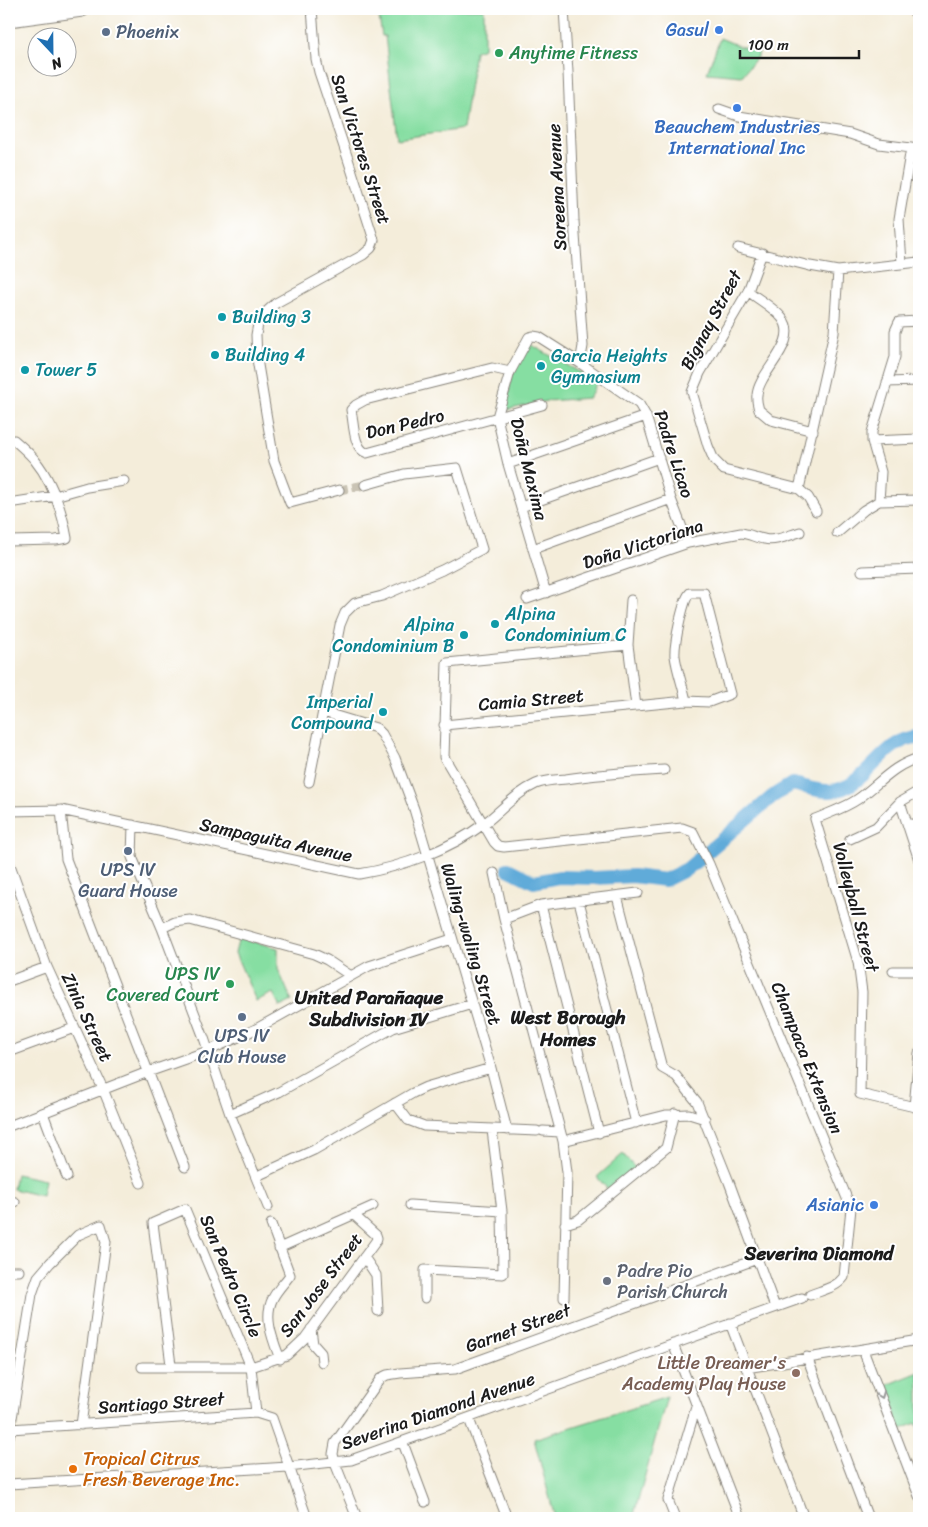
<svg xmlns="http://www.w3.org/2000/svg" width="928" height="1527" font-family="Sriracha,sans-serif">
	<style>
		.green { fill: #86dea2; stroke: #517d5f }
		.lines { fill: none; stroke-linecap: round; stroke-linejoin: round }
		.river { stroke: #60abd9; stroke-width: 14 }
		.minor-tunnel { stroke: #c9c3b4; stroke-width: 9; stroke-dasharray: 9 4.5; stroke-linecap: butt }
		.minor-casing { stroke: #88847b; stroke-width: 11 }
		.primary-casing { stroke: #88847b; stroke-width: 17 }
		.minor { stroke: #fff; stroke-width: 9 }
		.primary { stroke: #fff; stroke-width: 15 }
		.oneway { stroke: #999 }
		.shop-dot { fill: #3f7fe0; stroke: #fff; stroke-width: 2 }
		.service-dot { fill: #5c6f8a; stroke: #fff; stroke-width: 2 }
		.leisure-dot { fill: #2e9e5b; stroke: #fff; stroke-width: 2 }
		.culture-dot { fill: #0f9aa8; stroke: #fff; stroke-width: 2 }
		.worship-dot { fill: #6b7280; stroke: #fff; stroke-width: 2 }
		.education-dot { fill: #8d6e63; stroke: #fff; stroke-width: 2 }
		.food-dot { fill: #e8710a; stroke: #fff; stroke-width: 2 }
		.labels { text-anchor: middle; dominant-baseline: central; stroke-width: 4; stroke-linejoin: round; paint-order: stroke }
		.shop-label { font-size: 18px; fill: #366cbe; stroke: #fff; text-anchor: end }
		.service-label { font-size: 18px; fill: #4e5e75; stroke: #fff }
		.leisure-label { font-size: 18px; fill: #27864d; stroke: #fff; text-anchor: start }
		.street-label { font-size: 18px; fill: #1c1c1c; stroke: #fff }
		.culture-label { font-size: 18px; fill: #0d838f; stroke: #fff; text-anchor: start }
		.worship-label { font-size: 18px; fill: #5b616d; stroke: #fff; text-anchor: start }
		.education-label { font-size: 18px; fill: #785e54; stroke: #fff; text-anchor: end }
		.food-label { font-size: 18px; fill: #c56008; stroke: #fff; text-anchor: start }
		.neighbourhood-label { font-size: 19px; font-weight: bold; fill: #1c1c1c; stroke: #fff }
	</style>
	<rect width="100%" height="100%" fill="#fff"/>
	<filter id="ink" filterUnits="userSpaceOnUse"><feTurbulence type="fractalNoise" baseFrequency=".02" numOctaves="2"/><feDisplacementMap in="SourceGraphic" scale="10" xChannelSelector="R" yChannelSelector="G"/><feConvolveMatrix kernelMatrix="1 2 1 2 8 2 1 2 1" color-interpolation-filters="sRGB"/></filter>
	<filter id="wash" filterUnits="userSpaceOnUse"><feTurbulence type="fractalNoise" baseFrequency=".0096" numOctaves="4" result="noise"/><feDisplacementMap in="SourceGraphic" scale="20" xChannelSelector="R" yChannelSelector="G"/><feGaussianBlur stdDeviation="1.12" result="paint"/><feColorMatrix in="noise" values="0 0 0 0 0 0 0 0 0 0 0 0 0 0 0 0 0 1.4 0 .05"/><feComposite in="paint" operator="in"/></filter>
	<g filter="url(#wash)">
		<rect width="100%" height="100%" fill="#f4edda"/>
		<path class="green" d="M376 9H484V48L475 51 463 129 397 139 385 36H382L379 17H377Z
			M720 38 739 46 759 51 758 56 742 76 707 73Z
			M528 343 597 382 589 398 547 401 506 410 512 375Z
			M239 938 278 948V969L292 1001 280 1007 273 993 256 1001 235 953Z
			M623 1154 636 1169 610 1192 597 1177Z
			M16 1174 45 1180 42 1196 13 1189Z
			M919 1372V1430L916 1423 898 1431 892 1417 896 1415 885 1386Z
			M667 1397 633 1518H555L534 1439Z"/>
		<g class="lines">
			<path class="river" d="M508 869 534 882 559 877 595 878 633 876 665 880 687 869 773 796 792 784C804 786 818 792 830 791 868 789 881 738 919 737"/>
		</g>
	</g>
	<g filter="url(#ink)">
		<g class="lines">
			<path class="minor-tunnel" d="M339 490 365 485"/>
			<defs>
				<path id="minor" d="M312 9 316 59 319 72 347 156 374 240 371 248 363 255 276 303 266 312 258 324 256 335 257 359 274 461 290 503 339 490
					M564 9 568 72 574 221 583 346 580 363
					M719 109 739 116 850 134 879 144 919 149
					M738 248 810 266 838 271 919 262
					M762 253 748 291 700 373 692 392 708 446 714 460 724 470 799 489 808 497 816 511
					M902 263 899 219 911 148
					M748 291C759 300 773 307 782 318 801 342 759 371 757 395 756 400 758 406 759 410L771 420 813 431
					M510 372 492 368 365 400 356 405 351 410C354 423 353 449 367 453L542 405
					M887 382 919 381
					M872 441 919 439
					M508 464 646 416
					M799 489 834 333 838 271
					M879 501 919 500
					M9 503 55 496 87 487 124 481
					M521 507 659 458
					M837 533 864 510 879 501 881 472 872 441V432L895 357V331L899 322 919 321
					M9 541 56 540 67 538C62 511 52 481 34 459 28 452 21 446 14 440
					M533 549 671 499
					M862 571 919 569
					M546 593 508 464 497 417 510 372 529 337 533 336 539 337 580 363 639 404 646 416 671 499 688 543
					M527 599 688 543 741 533C750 534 756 538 764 539 776 542 789 535 800 532
					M631 600 628 645 636 706
					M628 645 447 663 444 757 494 842 498 846 504 847 682 828 693 832 709 864 851 1208 844 1277C836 1288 822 1290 810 1295
					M323 712 376 728 382 734 395 758 414 809 491 1068 507 1130
					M444 725 686 701 709 702 730 694 704 593H690C683 599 674 645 675 656 677 671 683 686 686 701
					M919 758C893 765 879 784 858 799 845 808 829 813 815 819L858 962 862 992 860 1094 919 1108
					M309 782 340 625 345 613 355 603 382 596 442 570 482 549 457 468 404 474 365 485
					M900 802 919 860
					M61 810 66 859 185 1167
					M9 811 61 810 359 874C402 867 449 850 485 823 502 810 516 793 536 784 545 780 556 780 566 779 599 774 631 772 664 770
					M133 825 132 857 162 928 204 1038 230 1114 268 1207
					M908 825 919 823
					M850 839 876 827 900 802 919 791
					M9 862 47 967 103 1089 141 1183
					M494 873 504 919 563 1141 567 1172 564 1298
					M617 896 662 1068 676 1076 697 1102 729 1182 775 1307
					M579 901 636 1123
					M541 905 599 1133
					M504 919 541 905 638 893
					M162 928 175 922 190 920 314 954 327 960 351 976
					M893 971H919
					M9 981 47 967
					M9 1052 74 1028
					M395 1103 408 1120 424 1126 537 1131
					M914 1107 919 1053
					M43 1113 67 1177
					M230 1114 279 1092 393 1028 472 1004
					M9 1126 148 1072 208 1051 256 1029 369 966 452 939
					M543 1131 560 1132
					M563 1141 666 1115 689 1114 705 1119
					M257 1176 314 1150 413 1093 426 1087 491 1068
					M9 1201 15 1202
					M410 1205 502 1211
					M271 1224 290 1275C285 1282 277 1290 273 1298 263 1317 273 1340 280 1359
					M565 1224 578 1220 666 1148 675 1113
					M279 1248 373 1206
					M364 1257 376 1275 378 1311
					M9 1271H19
					M425 1298V1270L503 1274 502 1211 492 1130
					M730 1323 804 1518
					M311 1329 313 1344 321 1353 322 1362
					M673 1344 740 1518
					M863 1350 919 1496
					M807 1357 868 1518
					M171 1365 153 1223 185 1209 251 1367 256 1413
					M142 1367H251L287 1355 305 1338 376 1241 377 1238 376 1235 354 1215
					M746 1368 919 1340
					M469 1419 507 1518
					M10 1429 256 1413 272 1418 307 1518
					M9 1437 32 1294 38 1277 50 1263 78 1235 101 1225 106 1242 81 1425
					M403 1443 425 1502
					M9 1484 288 1467 351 1460 802 1298
					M357 1518 335 1463 333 1454 335 1443 376 1385 381 1378 387 1375 400 1373 455 1369 757 1259
					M675 1518 668 1500 696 1407"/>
				<path id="primary" d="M915 9H919
					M9 19 82 9"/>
			</defs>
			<use href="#minor" class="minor-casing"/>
			<use href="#primary" class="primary-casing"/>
			<use href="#minor" class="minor"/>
			<use href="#primary" class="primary"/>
		</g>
		<defs><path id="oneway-chevron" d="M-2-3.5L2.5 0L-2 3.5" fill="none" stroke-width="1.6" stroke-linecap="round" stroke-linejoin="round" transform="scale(1.25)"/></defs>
		<use class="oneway" href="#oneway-chevron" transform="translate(881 1395) rotate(69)"/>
	</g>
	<g class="shop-dot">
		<circle cx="719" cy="30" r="5"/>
		<circle cx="737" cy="108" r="5"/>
		<circle cx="874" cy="1205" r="5"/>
	</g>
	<g class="service-dot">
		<circle cx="106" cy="32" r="5"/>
		<circle cx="128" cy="851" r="5"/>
		<circle cx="242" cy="1017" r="5"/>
	</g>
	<g class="leisure-dot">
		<circle cx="499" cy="53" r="5"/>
		<circle cx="230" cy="984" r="5"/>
	</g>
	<g class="culture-dot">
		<circle cx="222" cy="317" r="5"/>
		<circle cx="215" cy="355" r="5"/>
		<circle cx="541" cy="366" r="5"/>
		<circle cx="25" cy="370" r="5"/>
		<circle cx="495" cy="624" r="5"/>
		<circle cx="464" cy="635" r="5"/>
		<circle cx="383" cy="712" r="5"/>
	</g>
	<circle class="worship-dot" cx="607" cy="1281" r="5"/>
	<circle class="education-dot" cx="796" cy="1373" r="5"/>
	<circle class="food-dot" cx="73" cy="1469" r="5"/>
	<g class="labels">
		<g class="shop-label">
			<text x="709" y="30">Gasul</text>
			<text x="737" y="127" text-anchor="middle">Beauchem Industries<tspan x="737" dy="21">International Inc</tspan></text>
			<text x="864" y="1205">Asianic</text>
		</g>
		<g class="service-label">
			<text x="116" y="32" text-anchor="start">Phoenix</text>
			<text x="128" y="870">UPS IV<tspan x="128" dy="21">Guard House</tspan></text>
			<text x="242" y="1036">UPS IV<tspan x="242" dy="21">Club House</tspan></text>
		</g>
		<g class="leisure-label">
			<text x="509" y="53">Anytime Fitness</text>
			<text x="220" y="974" text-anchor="end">UPS IV<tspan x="220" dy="21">Covered Court</tspan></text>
		</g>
		<g class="street-label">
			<text transform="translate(361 149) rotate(72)">San Victores Street</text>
			<text transform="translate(557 187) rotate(-93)">Soreena Avenue</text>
			<text transform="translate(711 320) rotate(-62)">Bignay Street</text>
			<text transform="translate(405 424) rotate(-13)">Don Pedro</text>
			<text transform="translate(674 454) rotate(72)">Padre Licao</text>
			<text transform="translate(529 469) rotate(76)">Doña Maxima</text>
			<text transform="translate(643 544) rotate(-18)">Doña Victoriana</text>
			<text transform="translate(531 700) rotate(-5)">Camia Street</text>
			<text transform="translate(276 840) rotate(12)">Sampaguita Avenue</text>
			<text transform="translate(856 907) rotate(75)">Volleyball Street</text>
			<text transform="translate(471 944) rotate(73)">Waling-waling Street</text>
			<text transform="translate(87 1017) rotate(65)">Zinia Street</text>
			<text transform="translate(807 1058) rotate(68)">Champaca Extension</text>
			<text transform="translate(231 1276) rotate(67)">San Pedro Circle</text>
			<text transform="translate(321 1285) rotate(-53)">San Jose Street</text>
			<text transform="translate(518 1328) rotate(-20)">Garnet Street</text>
			<text transform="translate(161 1403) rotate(-4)">Santiago Street</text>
			<text transform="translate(438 1411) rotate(-19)">Severina Diamond Avenue</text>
		</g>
		<g class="culture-label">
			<text x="232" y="317">Building 3</text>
			<text x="225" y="355">Building 4</text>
			<text x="551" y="356">Garcia Heights<tspan x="551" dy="21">Gymnasium</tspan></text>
			<text x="35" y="370">Tower 5</text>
			<text x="505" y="614">Alpina<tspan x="505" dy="21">Condominium C</tspan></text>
			<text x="454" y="625" text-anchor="end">Alpina<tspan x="454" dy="21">Condominium B</tspan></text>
			<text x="373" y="702" text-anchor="end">Imperial<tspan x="373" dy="21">Compound</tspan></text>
		</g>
		<g class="worship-label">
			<text x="617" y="1271">Padre Pio<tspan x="617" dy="21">Parish Church</tspan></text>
		</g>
		<g class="education-label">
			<text x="786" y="1363">Little Dreamer's<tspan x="786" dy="21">Academy Play House</tspan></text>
		</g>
		<g class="food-label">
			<text x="83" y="1459">Tropical Citrus<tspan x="83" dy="21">Fresh Beverage Inc.</tspan></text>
		</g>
		<g class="neighbourhood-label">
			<text x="369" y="997">United Parañaque<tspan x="369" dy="22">Subdivision IV</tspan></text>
			<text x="568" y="1017">West Borough<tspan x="568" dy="22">Homes</tspan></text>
			<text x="819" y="1253">Severina Diamond</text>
		</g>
	</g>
	<rect width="928" height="1527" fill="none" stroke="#fff" stroke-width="30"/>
	<g transform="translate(52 52) rotate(158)"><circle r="24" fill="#ffffff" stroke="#a4a4a4"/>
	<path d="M0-4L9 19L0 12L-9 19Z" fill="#1f6fb2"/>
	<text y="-8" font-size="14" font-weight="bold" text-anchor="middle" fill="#1c1c1c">N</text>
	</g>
	<path d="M740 50v8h119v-8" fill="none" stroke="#1c1c1c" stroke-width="2.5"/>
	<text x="748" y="50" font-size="15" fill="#1c1c1c" stroke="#ffffff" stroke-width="4" paint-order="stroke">100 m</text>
</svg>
